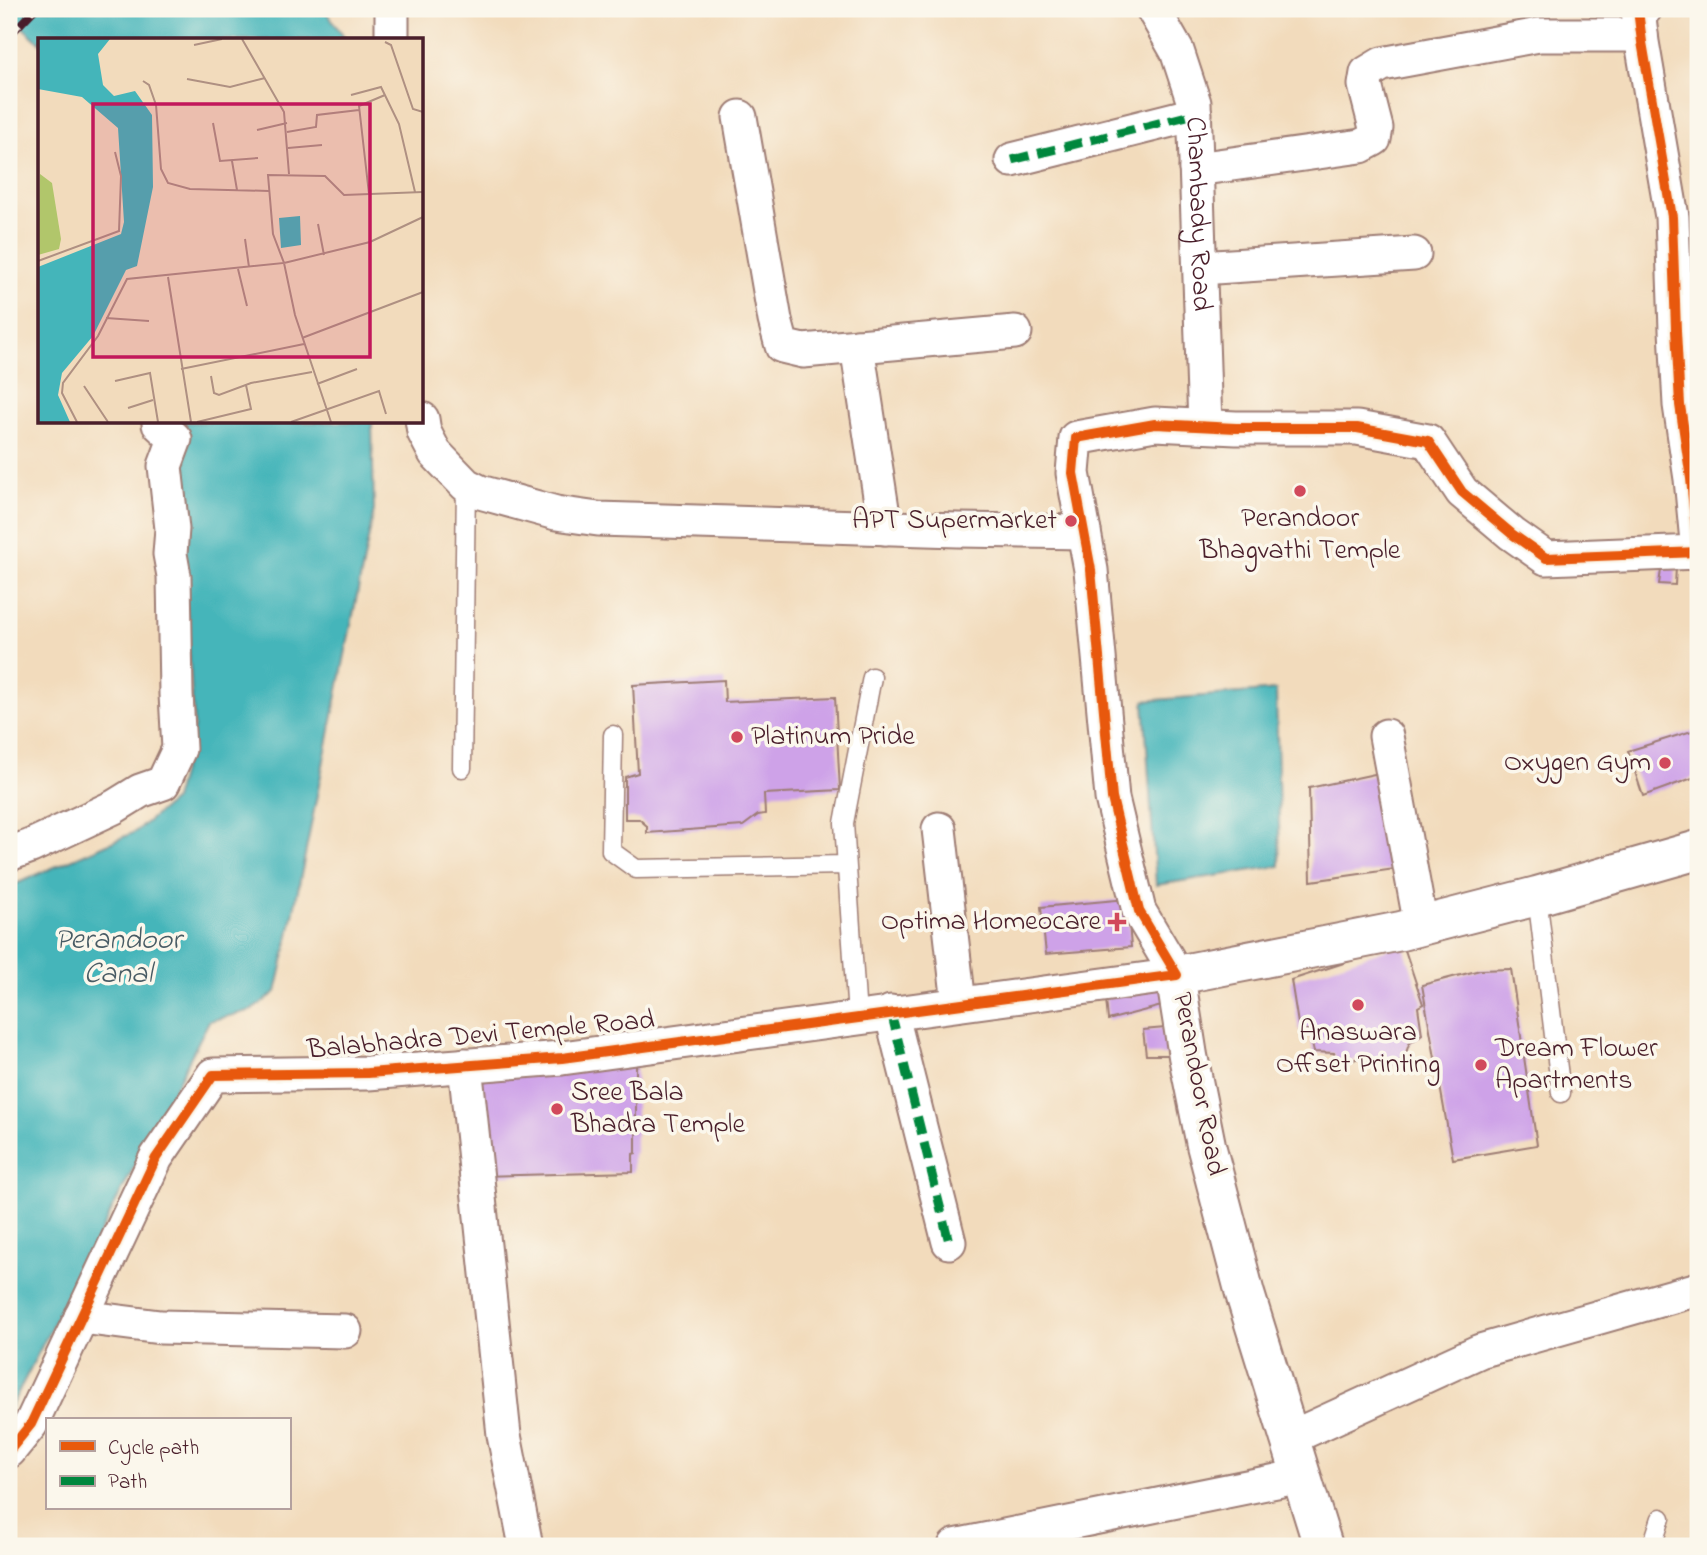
<svg xmlns="http://www.w3.org/2000/svg" width="1707" height="1555" font-family="'Indie Flower',sans-serif">
	<style>
		.water { fill: #44b5ba; stroke: #476a72; stroke-width: 2 }
		.building { fill: #cea2e8 }
		.lines { fill: none; stroke-linecap: round; stroke-linejoin: round }
		.lane-casing { stroke: #9e7d74; stroke-width: 21 }
		.street-casing { stroke: #9e7d74; stroke-width: 37 }
		.secondary-casing { stroke: #9e7d74; stroke-width: 42 }
		.lane { stroke: #fff; stroke-width: 18 }
		.street { stroke: #fff; stroke-width: 33 }
		.secondary { stroke: #fff; stroke-width: 38 }
		.rail-casing { stroke: #4a1f2b; stroke-width: 8 }
		.rail { stroke: #fbf7ec; stroke-width: 5; stroke-dasharray: 16; stroke-linecap: butt }
		.quiet { stroke: #00873e; stroke-width: 9; stroke-dasharray: 18 9; stroke-linecap: butt }
		.cycleway-casing { stroke: #fbf7ec; stroke-width: 15 }
		.cycleway { stroke: #e8590c; stroke-width: 10 }
		.poi-dot { fill: #d1495b; stroke: #fbf7ec; stroke-width: 2.5 }
		.labels { text-anchor: middle; dominant-baseline: central; stroke-width: 7; stroke-linejoin: round; paint-order: stroke }
		.street-label { font-size: 28px; fill: #4a1f2b; stroke: #fbf7ec }
		.poi-label { font-size: 28px; fill: #4a1f2b; stroke: #fbf7ec; text-anchor: end }
		.water-label { font-size: 30px; font-style: italic; fill: #485b64; stroke: #fbf7ec }
		.inset-road { fill: none; stroke: #af9082; stroke-width: 2 }
		.view { fill: #c2185b; fill-opacity: 0.15; stroke: #c2185b; stroke-width: 3.5 }
		.inset-edge { fill: none; stroke: #4a1f2b; stroke-width: 3.5 }
	</style>
	<rect width="100%" height="100%" fill="#fbf7ec"/>
	<filter id="ink" filterUnits="userSpaceOnUse"><feTurbulence type="fractalNoise" baseFrequency=".0143" numOctaves="2"/><feDisplacementMap in="SourceGraphic" scale="14" xChannelSelector="R" yChannelSelector="G"/><feConvolveMatrix kernelMatrix="1 2 1 2 8 2 1 2 1" color-interpolation-filters="sRGB"/></filter>
	<filter id="wash" filterUnits="userSpaceOnUse"><feTurbulence type="fractalNoise" baseFrequency=".00686" numOctaves="4" result="noise"/><feDisplacementMap in="SourceGraphic" scale="28" xChannelSelector="R" yChannelSelector="G"/><feGaussianBlur stdDeviation="1.57" result="paint"/><feColorMatrix in="noise" values="0 0 0 0 0 0 0 0 0 0 0 0 0 0 0 0 0 1.4 0 .05"/><feComposite in="paint" operator="in"/></filter>
	<g filter="url(#wash)">
		<rect width="100%" height="100%" fill="#f2dbbc"/>
		<path class="water" d="M9 9H324L346 40H40V43L9 15Z
			M174 422H372L374 510 289 935 276 992 252 1010 209 1021 9 1410V887L135 832 174 800 194 727Z
			M1276 690 1280 866 1156 885 1144 701Z"/>
		<g id="blocks">
			<path class="building" d="M1676 567 1675 585 1659 584 1661 570Z
				M724 680 725 702 835 697 840 790 764 794 765 814 758 815 743 826 647 833V826L639 819H625V777L638 773 633 685Z
				M1698 729V776L1643 796 1628 751Z
				M1384 772 1402 868 1311 881 1309 788Z
				M1127 899 1131 947 1046 954 1041 907Z
				M1403 944 1423 1004 1418 1007 1422 1034 1409 1044 1404 1059 1386 1068 1362 1057 1338 1065 1334 1053 1314 1052 1309 1030H1299L1291 980Z
				M1511 969 1537 1145 1453 1159 1422 985 1480 970Z
				M1177 978V1002L1108 1020 1105 989Z
				M1165 1028 1168 1055H1146L1143 1030Z
				M636 1059V1153L633 1154V1172L482 1176 477 1076Z"/>
		</g>
	</g>
	<g filter="url(#ink)">
		<use href="#blocks" fill-opacity="0" stroke="#9e7d74" stroke-width="2"/>
		<g class="lines">
			<defs>
				<path id="lane" d="M613 735 611 851 636 869 846 865
					M462 768 466 485
					M1537 896 1561 1093
					M857 1017 844 823 872 677
					M1652 1546 1661 1518"/>
				<g id="street">
					<path id="s1" d="M1153 9 1177 51 1194 103 1205 426"/>
					<path d="M392 40V9"/>
					<path d="M740 117 775 320 782 346 803 351 1015 332"/>
					<path d="M1012 160 1195 114"/>
					<path d="M1196 169 1361 146 1374 139 1376 128 1365 85 1367 73 1382 64 1539 35H1641"/>
					<path d="M1200 268 1414 254"/>
					<path d="M857 346 885 528"/>
					<path d="M422 419 424 432 435 453 466 485 480 492 556 513 598 519 958 530 1084 532"/>
					<path d="M1386 736 1421 926"/>
					<path d="M939 829 959 1004"/>
					<path d="M9 854 31 846 114 807 140 791 163 783 179 749 176 694 174 576 170 554 172 529 165 466 175 439 159 424V422"/>
					<path d="M891 1012 949 1242"/>
					<path d="M465 1065 504 1435 526 1546"/>
					<path d="M81 1317 160 1327 345 1331"/>
					<path d="M1290 1438 1480 1351 1698 1289"/>
					<path d="M9 1451 31 1424 156 1158 213 1075 368 1073 562 1058 1177 975 1139 911 1112 798 1091 570 1073 473 1076 438 1155 424 1236 428H1357L1428 441 1462 492 1512 534 1546 558 1698 552 1691 479 1680 405 1676 330 1672 217 1642 42 1638 10 1645 9"/>
					<path d="M955 1546 1301 1476"/>
				</g>
				<path id="secondary" d="M1323 1546 1245 1294 1206 1145 1188 1056 1178 993 1177 975 1401 931 1537 896 1698 850"/>
			</defs>
			<use href="#lane" class="lane-casing"/>
			<use href="#street" class="street-casing"/>
			<use href="#secondary" class="secondary-casing"/>
			<use href="#lane" class="lane"/>
			<use href="#street" class="street"/>
			<use href="#secondary" class="secondary"/>
			<defs>
				<path id="rail" d="M9 36 35 9"/>
			</defs>
			<use href="#rail" class="rail-casing"/>
			<use href="#rail" class="rail"/>
			<path class="quiet" d="M1012 160 1195 114
				M891 1012 949 1242"/>
			<defs>
				<path id="cycleway" d="M9 1451 31 1424 156 1158 213 1075 368 1073 562 1058 1177 975 1139 911 1112 798 1091 570 1073 473 1076 438 1155 424 1236 428H1357L1428 441 1462 492 1512 534 1546 558 1698 552 1691 479 1680 405 1676 330 1672 217 1642 42 1638 10 1645 9"/>
			</defs>
			<use href="#cycleway" class="cycleway-casing"/>
			<use href="#cycleway" class="cycleway"/>
		</g>
	</g>
	<g class="poi-dot">
		<circle cx="1300" cy="491" r="7"/>
		<circle cx="1071" cy="521" r="7"/>
		<circle cx="737" cy="737" r="7"/>
		<circle cx="1665" cy="763" r="7"/>
		<path d="M1113.5 911.5h7v7h7v7h-7v7h-7v-7h-7v-7h7z"/>
		<circle cx="1358" cy="1005" r="7"/>
		<circle cx="1481" cy="1065" r="7"/>
		<circle cx="557" cy="1109" r="7"/>
	</g>
	<g class="labels">
		<g class="street-label">
			<text stroke="none"><textPath href="#s1" startOffset="214">Chambady Road</textPath></text>
			<text transform="translate(481 1036) rotate(-5)">Balabhadra Devi Temple Road</text>
			<text transform="translate(1198 1084) rotate(79)">Perandoor Road</text>
		</g>
		<g class="poi-label">
			<text x="1300" y="519" text-anchor="middle">Perandoor<tspan x="1300" dy="32">Bhagvathi Temple</tspan></text>
			<text x="1057" y="521">APT Supermarket</text>
			<text x="751" y="737" text-anchor="start">Platinum Pride</text>
			<text x="1651" y="763">Oxygen Gym</text>
			<text x="1101" y="922">Optima Homeocare</text>
			<text x="1358" y="1033" text-anchor="middle">Anaswara<tspan x="1358" dy="32">Offset Printing</tspan></text>
			<text x="1495" y="1049" text-anchor="start">Dream Flower<tspan x="1495" dy="32">Apartments</tspan></text>
			<text x="571" y="1093" text-anchor="start">Sree Bala<tspan x="571" dy="32">Bhadra Temple</tspan></text>
		</g>
		<g class="water-label">
			<text x="118" y="941">Perandoor<tspan x="118" dy="34">Canal</tspan></text>
		</g>
	</g>
	<g transform="translate(38 38)">
		<rect width="385" height="385" fill="#f2dbbc"/>
		<path d="M2 136 14 145 23 201 21 211 0 217Z" fill="#b1c66b"/>
		<path d="M0 1H72L60 16 65 47 76 58 97 53 114 77 115 149 99 228 88 232 55 298 24 335 20 357 32 384H0V229L83 196 86 184 80 90 44 59 0 51ZM262 178 263 207 243 210 241 180Z" fill="#44b5ba"/>
		<path class="inset-road" d="M204 1 246 74 251 136M347 4 353 7 375 71 385 74M156 7 184 1M149 41 192 49 227 40M105 43 111 47 118 67 123 131 130 145 152 151 231 153M313 57 343 49 361 86 377 154M175 85 182 123 220 120M219 92 249 85M249 94 278 89 279 77 321 72M250 110 284 107M194 123 199 152M331 156 321 68 347 57M280 186 286 217M207 201 211 229M0 223 81 193 83 138 77 114M200 231 209 268M130 239 153 384M68 280 111 283M264 300 385 254M143 331 266 306M173 338 176 355 181 357 213 345 274 334M77 343 112 335 120 384M279 346 319 331M46 348 70 384M90 370 115 362M39 384 24 355 25 345 60 298 89 241 246 225 235 196 230 137 287 138 306 157 385 154M159 384 213 371 208 347M253 384 341 353 348 376M293 384 257 277 246 225 332 204 385 179"/>
		<path class="view" d="M55 66H332V319H55Z"/>
		<rect width="385" height="385" class="inset-edge"/>
	</g>
	<rect width="1707" height="1555" fill="none" stroke="#fbf7ec" stroke-width="35"/>
	<rect x="46" y="1418" width="245" height="91" fill="#fbf7ec" stroke="#b4a19f" stroke-width="2"/>
	<rect x="60" y="1441" width="35" height="10" fill="#e8590c" stroke="#b4a19f" stroke-width="2"/>
	<text x="108" y="1454" font-size="21" fill="#4a1f2b">Cycle path</text>
	<rect x="60" y="1476" width="35" height="10" fill="#00873e" stroke="#b4a19f" stroke-width="2"/>
	<text x="108" y="1488" font-size="21" fill="#4a1f2b">Path</text>
</svg>
